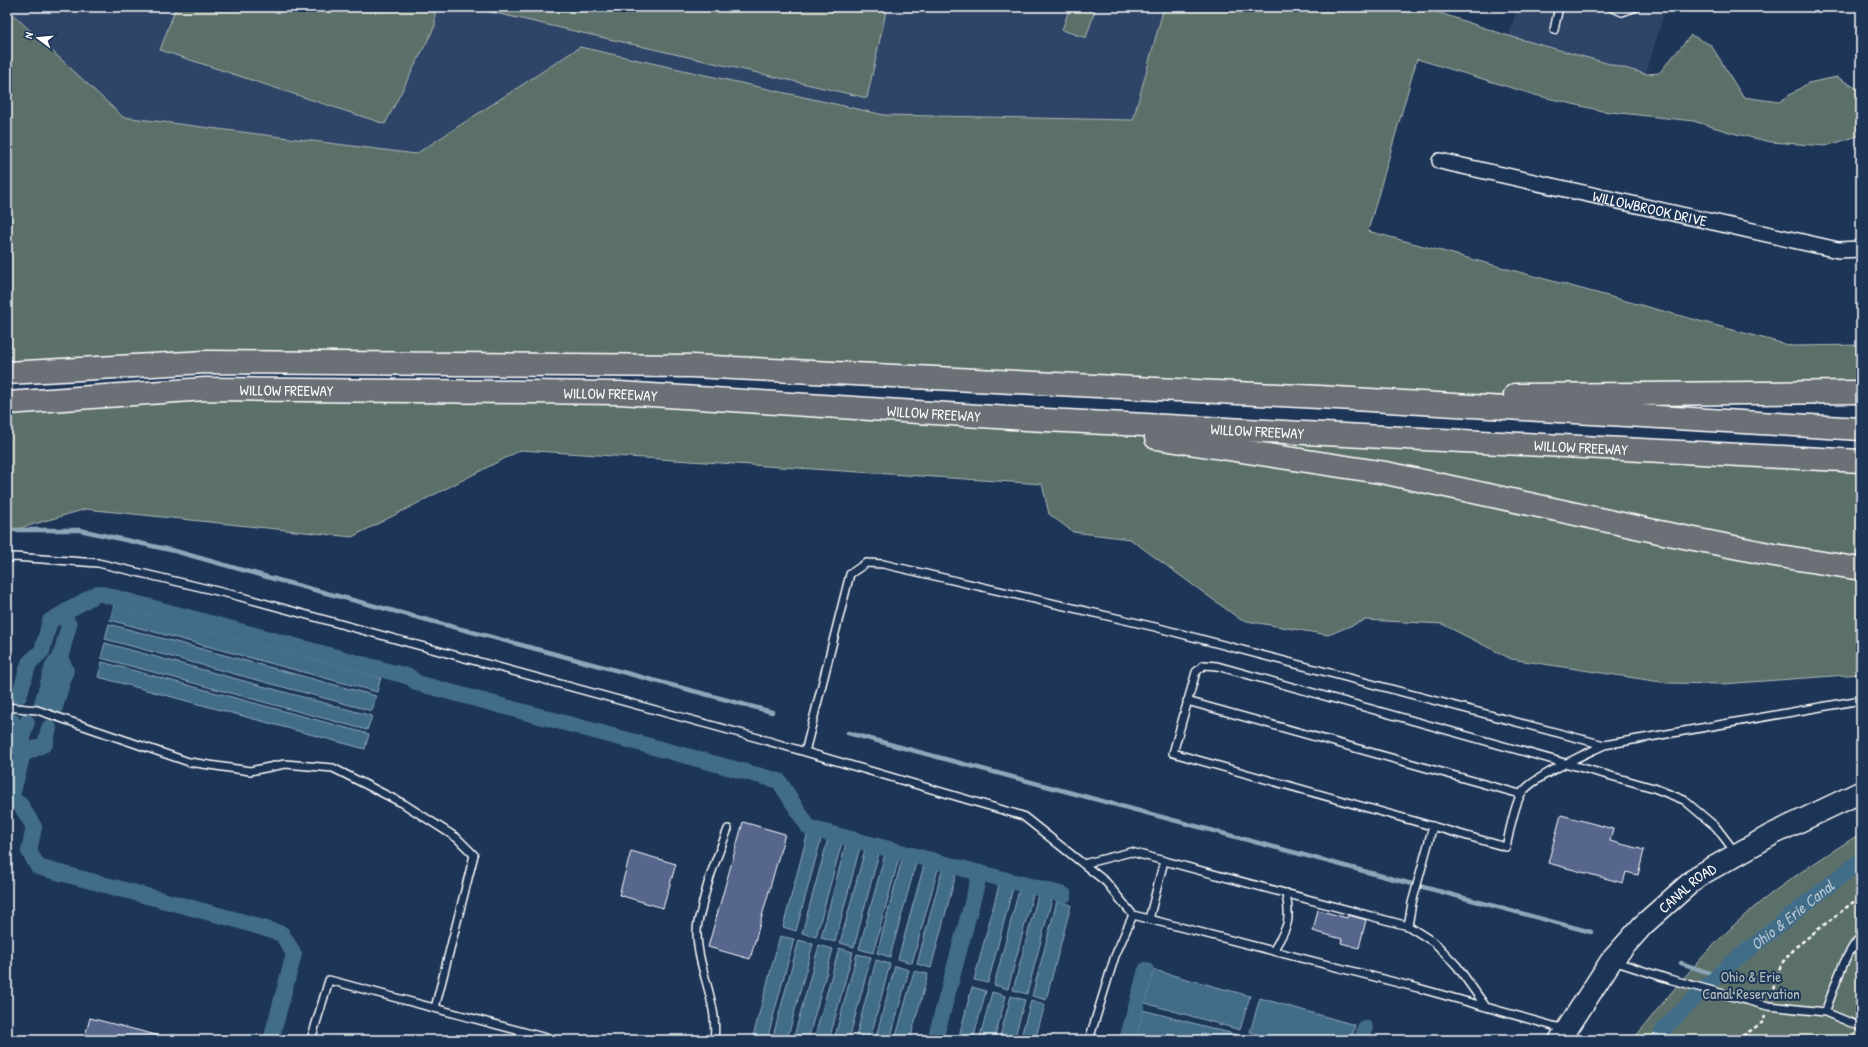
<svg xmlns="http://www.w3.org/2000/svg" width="1868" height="1047" font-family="'Patrick Hand',sans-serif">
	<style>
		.built { fill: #2e4467 }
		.green { fill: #5c706b; stroke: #aeb8b5 }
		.water { fill: #426d89; stroke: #8ea7b8 }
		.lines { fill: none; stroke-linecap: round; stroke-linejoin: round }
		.stream { stroke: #8ea7b8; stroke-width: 4.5 }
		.canal { stroke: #426d89; stroke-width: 16 }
		.building { fill: #57668d; stroke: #fff }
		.lane-casing { stroke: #fff; stroke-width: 10 }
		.street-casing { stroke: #fff; stroke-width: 18 }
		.secondary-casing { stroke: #fff; stroke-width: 24 }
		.highway-casing { stroke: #fff; stroke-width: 25 }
		.path { stroke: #fff; stroke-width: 2.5; stroke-dasharray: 4 3; stroke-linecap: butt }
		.lane { stroke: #1d3557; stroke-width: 7 }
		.street { stroke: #1d3557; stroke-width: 15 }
		.secondary { stroke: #1d3557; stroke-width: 21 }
		.highway { stroke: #6b6f75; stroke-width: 22 }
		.labels { text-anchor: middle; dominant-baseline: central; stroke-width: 4; stroke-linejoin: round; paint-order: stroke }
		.street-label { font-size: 15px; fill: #fff; stroke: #1d3557 }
		.park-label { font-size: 15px; fill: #b6bfbc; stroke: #1d3557 }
		.water-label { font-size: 16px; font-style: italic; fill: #b3c5d0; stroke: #1d3557 }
	</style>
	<rect width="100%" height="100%" fill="#1d3557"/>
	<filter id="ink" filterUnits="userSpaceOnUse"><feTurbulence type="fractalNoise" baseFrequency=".025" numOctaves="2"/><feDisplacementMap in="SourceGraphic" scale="8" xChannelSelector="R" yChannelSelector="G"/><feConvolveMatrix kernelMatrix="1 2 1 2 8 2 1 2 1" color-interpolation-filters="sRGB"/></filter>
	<g filter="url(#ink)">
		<path class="built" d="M7 7H1164L1133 120 884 115 580 47 416 154 123 117 7 9Z
			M1517 7H1666L1646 74 1509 36Z"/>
		<path class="green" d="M176 7H435V26L385 124 160 50Z
			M469 7H887L867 98Z
			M1070 7H1096L1086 38 1062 30Z
			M1164 7H1432L1431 10 1509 36 1646 74 1659 73 1691 35 1711 45 1743 97 1779 102 1808 83 1837 77 1861 91V135L1826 146 1771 142 1736 134 1693 121 1602 111 1535 95 1417 59 1368 231 1792 346 1861 345V392L1319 397 692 366 7 373V9L123 117 416 154 580 47 884 115 1133 120Z
			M620 393 1861 461V674L1723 684 1667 683 1511 659 1442 624 1365 620 1328 635 1241 620 1130 539 1073 532 1049 514 1042 484 521 450 352 537 86 509 7 532V403Z
			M1861 833V1040H1633C1664 1001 1695 962 1731 928 1770 890 1816 862 1861 833Z"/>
		<path class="water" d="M114 605 381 677 377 692 110 620Z
			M109 624 376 696 372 711 105 639Z
			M105 643 372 716 367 730 101 658Z
			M102 662 369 734 365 749 98 677Z
			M808 832 822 836 796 931 783 927Z
			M828 839 842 842 816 937 802 933Z
			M846 843 860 847 835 942 821 938Z
			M865 849 879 853 854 947 840 943Z
			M885 854 899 858 873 953 859 949Z
			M902 859 916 863 890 957 877 953Z
			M924 865 938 869 912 963 898 959Z
			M942 870 956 874 931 968 917 964Z
			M999 885 1013 888 988 983 974 980Z
			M1019 890 1033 894 1008 989 994 985Z
			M1038 895 1052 899 1027 994 1013 990Z
			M1057 901 1071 905 1046 1000 1032 996Z
			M780 936 794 939 767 1040H752Z
			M799 940 813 944 787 1040H772Z
			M819 945 833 949 808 1040H793Z
			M839 948 853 952 829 1040H814Z
			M857 954 871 957 849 1040H834Z
			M876 960 890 964 870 1040H855Z
			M895 966 909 970 890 1040H875Z
			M1154 970 1250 996 1240 1030 1145 1003Z
			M914 971 928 974 910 1040H895Z
			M972 987 986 991 973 1040H958Z
			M992 992 1006 996 994 1040H979Z
			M1011 996 1025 1000 1014 1040H999Z
			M1260 998 1355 1025 1351 1040H1279L1250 1032Z
			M1031 1001 1045 1005 1035 1040H1020Z
			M1143 1010 1238 1035 1237 1040H1135Z"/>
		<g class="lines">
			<path class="stream" d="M7 530H80L175 551 285 582 772 712
				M848 733 1591 932
				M1681 963 1718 976"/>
			<g class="canal">
				<path d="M19 696 29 663 42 651 50 621 98 593 410 677 417 683 779 781 809 828 1064 895"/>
				<path d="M41 707 53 666 60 658 69 625 63 614"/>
				<path d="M54 710 66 670 60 658"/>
				<path d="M12 721 8 736 23 754"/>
				<path d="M27 722 23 735V754L11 799 20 804 34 827 29 851 38 867 237 920 282 934 294 954 271 1040"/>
				<path d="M23 754 45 744 49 728"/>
				<path d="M935 1040 980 873"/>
				<path d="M1127 1040 1146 970"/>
				<path d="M1362 1040 1365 1028"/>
				<path id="s1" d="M1659 1040 1665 1027 1729 965 1861 860"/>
			</g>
		</g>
		<path class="building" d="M1561 815 1613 829 1610 841 1644 850 1638 875 1626 872 1623 883 1548 863Z
			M743 822 785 834 750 959 708 947Z
			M631 851 676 864 663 908 619 895Z
			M1318 910 1347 918 1348 915 1366 920 1359 948 1341 943 1342 939 1313 931Z
			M90 1018 160 1036 159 1040H84Z"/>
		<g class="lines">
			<defs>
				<path id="lane" d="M1611 7 1622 12 1636 7
					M1554 30 1559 7
					M7 559 14 557 98 563 234 595 758 738 1023 816 1106 882 1133 915 1418 988 1564 1029
					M1187 701 1520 794
					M7 707 37 710 189 762 250 771 285 764 333 768 404 804 457 838 474 855 435 1008
					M1604 745C1586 754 1527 779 1520 796 1513 811 1510 830 1506 847L1173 753 1196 672 1204 665 1217 666 1654 788 1684 800 1716 827 1735 852
					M805 752 850 574 866 563 883 564 1155 627 1604 745 1861 700
					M1083 864 1131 852 1408 926 1435 943 1457 966 1486 1007
					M1149 919 1164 861
					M1408 926 1412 903 1433 826
					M1273 951C1288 926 1291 923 1286 893
					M1613 961 1669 979 1768 1006 1825 1012 1861 1027
					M1825 1012C1835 987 1843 956 1861 936
					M311 1040 329 980 554 1040
					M714 1040C719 1003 697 969 697 932 697 925 699 917 701 911 707 881 717 857 728 829
					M1089 1040 1115 956 1133 915"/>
				<g id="street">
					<path id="s2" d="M1440 161 1838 250 1861 249"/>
				</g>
				<g id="secondary">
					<path id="s3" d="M1560 1040 1611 961 1643 925 1698 876 1773 834 1861 792"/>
				</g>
				<g id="highway">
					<path d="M7 373 206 362 692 366 1319 397 1861 429"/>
					<path d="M1515 395 1861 392"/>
					<path id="s4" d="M7 403 205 389 620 393 1026 419 1861 461"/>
					<path d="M1156 438 1386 473 1659 532 1774 555 1861 569"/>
				</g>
			</defs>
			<use href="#lane" class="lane-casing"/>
			<use href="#street" class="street-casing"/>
			<use href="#secondary" class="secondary-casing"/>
			<use href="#highway" class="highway-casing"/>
			<path class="path" d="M1771 996 1781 964 1797 946 1852 903 1861 898
				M1737 1040 1763 1022 1765 1016"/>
			<use href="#lane" class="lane"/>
			<use href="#street" class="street"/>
			<use href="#secondary" class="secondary"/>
			<use href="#highway" class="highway"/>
		</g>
	</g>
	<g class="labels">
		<g class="street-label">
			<text stroke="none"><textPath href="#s2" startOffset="215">WILLOWBROOK DRIVE</textPath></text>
			<text stroke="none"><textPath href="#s4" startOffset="280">WILLOW FREEWAY</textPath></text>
			<text stroke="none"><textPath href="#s4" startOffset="604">WILLOW FREEWAY</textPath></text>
			<text stroke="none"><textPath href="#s4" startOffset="928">WILLOW FREEWAY</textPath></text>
			<text stroke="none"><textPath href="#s4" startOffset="1252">WILLOW FREEWAY</textPath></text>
			<text stroke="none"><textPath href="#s4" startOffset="1576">WILLOW FREEWAY</textPath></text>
			<text stroke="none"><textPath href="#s3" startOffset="200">CANAL ROAD</textPath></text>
		</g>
		<g class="park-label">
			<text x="1751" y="976">Ohio &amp; Erie<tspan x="1751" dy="17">Canal Reservation</tspan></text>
		</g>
		<g class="water-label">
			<text stroke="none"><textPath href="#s1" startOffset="184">Ohio &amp; Erie Canal</textPath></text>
		</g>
	</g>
	<rect width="1868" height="1047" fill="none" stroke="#1d3557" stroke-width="24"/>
	<rect x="12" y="12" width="1844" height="1023" fill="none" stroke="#fff" stroke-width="1.5" filter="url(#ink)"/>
	<g transform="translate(38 38) rotate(286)" stroke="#1d3557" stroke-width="3" paint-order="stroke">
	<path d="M0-3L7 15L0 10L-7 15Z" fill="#ffffff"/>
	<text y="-6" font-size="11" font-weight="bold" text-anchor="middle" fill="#ffffff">N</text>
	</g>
</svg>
